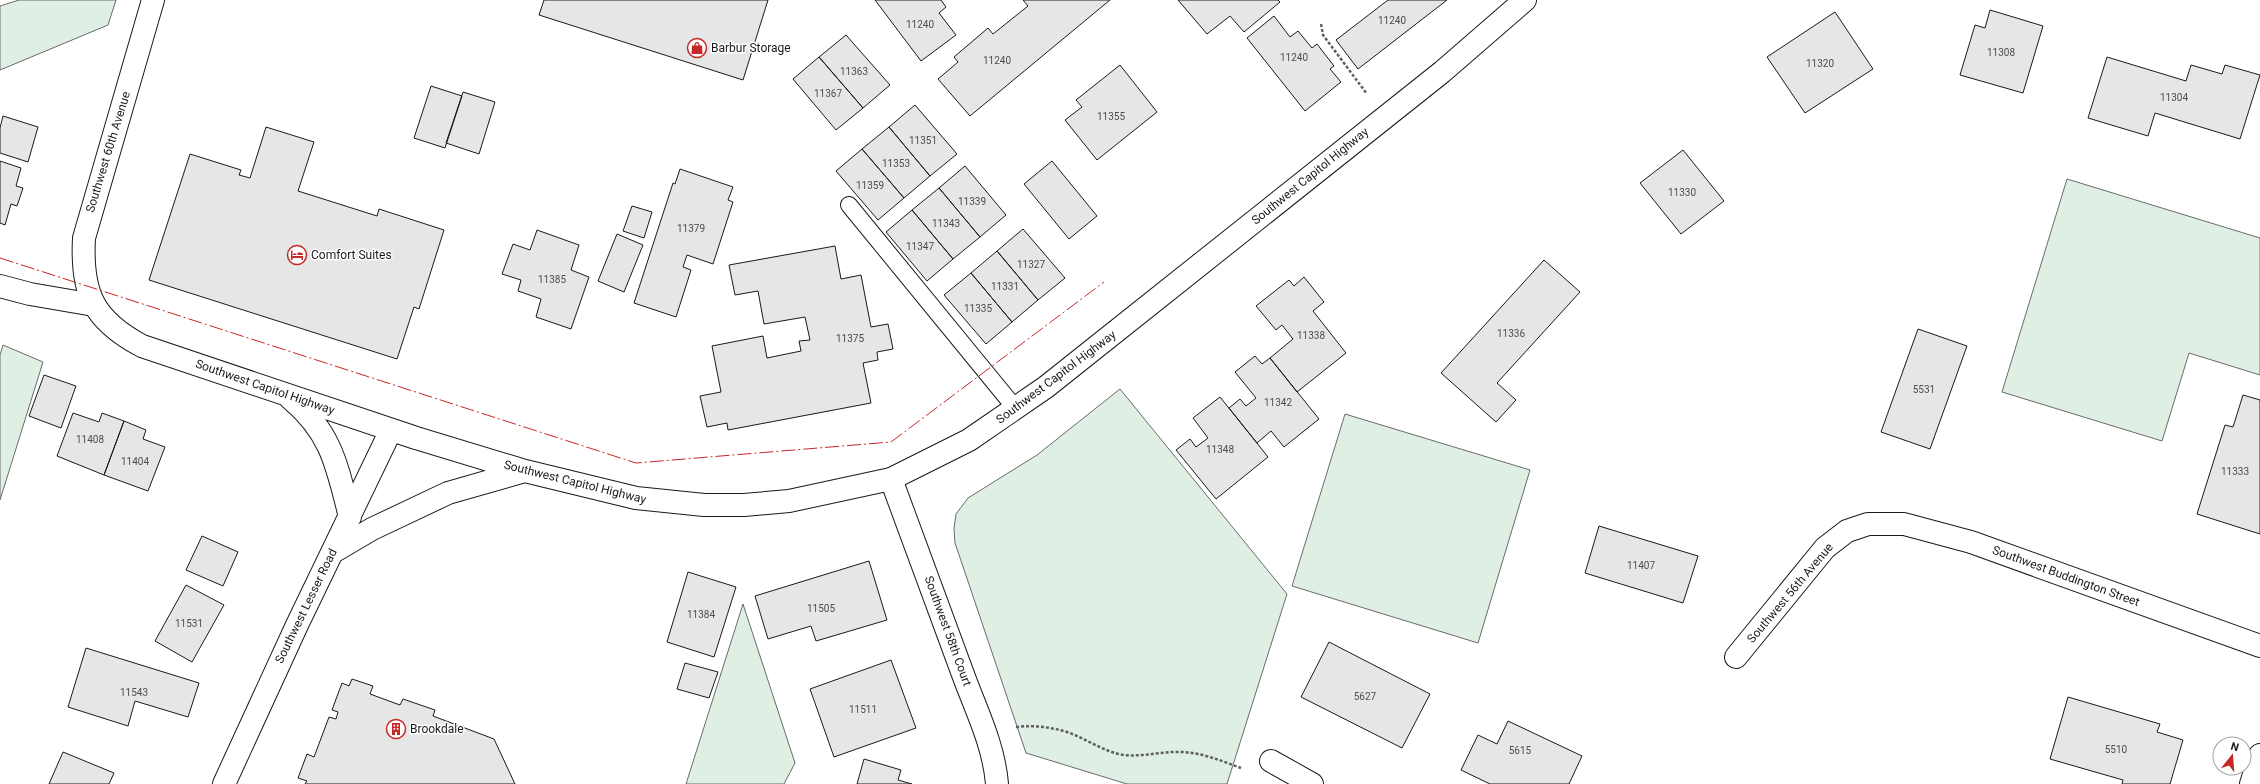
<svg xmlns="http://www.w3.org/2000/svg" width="2260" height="784" font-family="Roboto,sans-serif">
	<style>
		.green { fill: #e0efe3; stroke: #6a6a6a }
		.building { fill: #e6e6e6; stroke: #1a1a1a }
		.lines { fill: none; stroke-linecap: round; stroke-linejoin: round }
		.service-casing { stroke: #1a1a1a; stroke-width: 18 }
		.minor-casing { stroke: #1a1a1a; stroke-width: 24 }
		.tertiary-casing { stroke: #1a1a1a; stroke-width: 24 }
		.path { stroke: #5f5f5f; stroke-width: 2.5; stroke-dasharray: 3 2; stroke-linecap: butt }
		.service { stroke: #fff; stroke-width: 16 }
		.minor { stroke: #fff; stroke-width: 22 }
		.tertiary { stroke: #fff; stroke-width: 22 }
		.power { stroke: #c62828; stroke-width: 1; stroke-dasharray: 14 3 2 3; stroke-linecap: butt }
		.labels { text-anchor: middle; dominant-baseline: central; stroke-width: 3; stroke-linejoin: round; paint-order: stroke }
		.number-label { font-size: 10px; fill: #4d4d4d }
		.poi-label { font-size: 12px; fill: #1a1a1a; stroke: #fff; text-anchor: start }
		.street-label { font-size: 12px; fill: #1a1a1a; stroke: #fff }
	</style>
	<rect width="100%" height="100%" fill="#fff"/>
	<path class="green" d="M19 0H116L108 25 0 70V6Z
		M2067 179 2260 238V375L2189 353 2162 441 2002 392Z
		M3 345 43 362 0 500V355Z
		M1120 389 1287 594 1227 784H1127L1026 753 955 543 954 529 956 514 968 498 1037 455Z
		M1345 414 1530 470 1478 643 1292 586Z
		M743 604 795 763 784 784H686Z"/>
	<path class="building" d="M544 0H768L743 80 539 15Z
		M875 0H941L946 7 939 13 956 35 921 61Z
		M1023 0H1110L970 116 938 79 958 62 954 57 988 28 993 34 1028 6Z
		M1178 0H1278L1280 2 1244 32 1230 16 1207 34Z
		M1388 0H1447L1358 69 1336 40Z
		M1990 10 2043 26 2023 93 1960 75 1975 25 1985 28Z
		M1835 12 1873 69 1805 113 1767 57Z
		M1274 16 1290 37 1298 31 1312 48 1317 44 1334 66 1330 69 1341 82 1305 111 1247 38Z
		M846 35 890 85 863 108 819 57Z
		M819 57 863 108 836 130 793 79Z
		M2107 57 2186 81 2191 65 2222 74 2225 65 2260 75 2240 139 2155 113 2148 136 2088 118Z
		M1120 65 1157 112 1097 160 1065 120 1082 107 1076 100Z
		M431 86 462 96 445 148 414 138Z
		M463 92 495 102 479 154 446 143Z
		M915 105 957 154 930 176 889 127Z
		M3 116 38 127 28 162 0 153V128Z
		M266 127 314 142 298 191 377 216 379 209 444 230 419 309 414 307 397 359 149 280 190 154 241 170 239 175 250 178Z
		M889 127 930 176 904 198 862 149Z
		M862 149 904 198 878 220 836 171Z
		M1683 150 1724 201 1681 234 1640 183Z
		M0 161 21 168 16 186 23 188 17 206 11 204 5 225 0 223Z
		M1052 161 1097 216 1069 239 1024 184Z
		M965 166 1006 215 980 237 939 188Z
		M680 169 733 187 728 200 733 202 713 264 687 255 683 267 691 270 676 317 634 303 673 183 675 184Z
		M939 188 980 237 953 259 912 210Z
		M632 206 652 212 644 238 623 231Z
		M912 210 953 259 927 281 886 232Z
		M1023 229 1065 278 1038 300 997 251Z
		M537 230 579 245 571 270 589 277 571 329 536 317 541 299 518 291 521 280 502 274 513 244 530 250Z
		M617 234 643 245 624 292 598 281Z
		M835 246 841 279 861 275 871 327 888 324 893 349 877 352 878 360 863 363 871 403 728 430 727 423 707 427 700 396 721 392 712 346 763 336 767 358 801 351 799 341 810 340 805 317 764 324 758 291 735 295 729 265Z
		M997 251 1038 300 1012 322 971 273Z
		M1544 260 1580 292 1497 383 1516 400 1496 422 1441 373Z
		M971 273 1012 322 986 344 944 295Z
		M1304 277 1324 302 1313 311 1346 353 1297 392 1270 358 1293 339 1282 325 1276 330 1256 306 1289 280 1294 286Z
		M1918 329 1967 346 1930 449 1881 432Z
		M1255 356 1262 364 1270 358 1319 419 1284 447 1271 431 1257 443 1229 408 1240 399 1246 406 1256 398 1235 372Z
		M44 375 76 386 61 428 29 416Z
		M2243 395 2260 400V534L2197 514 2225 425 2233 427Z
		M1220 397 1268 457 1216 499 1176 450 1190 439 1196 447 1208 438 1193 418Z
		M73 413 99 422 102 413 124 421 104 475 57 456Z
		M124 421 146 430 143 439 165 447 148 491 104 475Z
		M1599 526 1698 556 1683 603 1585 573Z
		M202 536 238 552 223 586 186 570Z
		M869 561 887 620 816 641 811 626 768 639 755 596Z
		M688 572 736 587 714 657 667 642Z
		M186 585 224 605 192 662 155 641Z
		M1329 642 1430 694 1402 748 1301 697Z
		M86 648 199 683 188 717 135 701 128 726 68 707Z
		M891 660 916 728 834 757 810 689Z
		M685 663 718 672 709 698 677 689Z
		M352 679 373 686 370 694 400 705 403 699 435 710 433 716 494 739 515 784H305L307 781 298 778 307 754 314 757 329 717 336 719 338 712 332 710 342 683 349 686Z
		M2068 697 2160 724 2157 732 2183 740 2170 784H2122L2123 780 2050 759Z
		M1508 721 1582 756 1569 784H1490L1461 770 1478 735 1497 744Z
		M63 752 114 773 109 784H49Z
		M864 759 901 770 898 780 912 784H857Z"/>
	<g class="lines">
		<defs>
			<path id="service" d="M849 205 1016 409"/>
			<path id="minor" d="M0 286 30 294 94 305
				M891 479C916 545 940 611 964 677 977 712 994 746 997 784
				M1736 657 1825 548 1847 531 1868 524H1904L1971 542 2260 646
				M1271 761 1312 784
				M2251 784 2260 755"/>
			<path id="tertiary" d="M153 0 84 238C81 293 93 320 142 346L416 438 525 471 636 498 704 505H744L789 501 891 479 969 440 1046 387 1442 72 1525 0
				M290 398C332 433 337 466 350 517
				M333 552 372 529 448 493 525 471
				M224 784 297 625 391 430"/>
		</defs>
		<use href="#service" class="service-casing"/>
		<use href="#minor" class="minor-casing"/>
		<use href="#tertiary" class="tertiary-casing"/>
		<path class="path" d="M1321 24 1323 35 1367 94
			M1016 727C1034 725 1050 727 1067 732 1087 739 1104 752 1124 755 1144 757 1163 751 1182 752 1203 753 1222 761 1241 768"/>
		<use href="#service" class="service"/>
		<use href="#minor" class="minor"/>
		<use href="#tertiary" class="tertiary"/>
		<path class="power" d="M0 258 636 463 891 442 1104 282"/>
	</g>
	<defs>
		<symbol id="shop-ring" viewBox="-11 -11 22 22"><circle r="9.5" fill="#fff" stroke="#c62828" stroke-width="1.5"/><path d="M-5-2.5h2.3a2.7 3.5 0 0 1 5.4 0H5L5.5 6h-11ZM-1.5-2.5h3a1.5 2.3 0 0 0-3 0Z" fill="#c62828"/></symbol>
		<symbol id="hotel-ring" viewBox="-11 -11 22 22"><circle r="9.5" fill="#fff" stroke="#c62828" stroke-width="1.5"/><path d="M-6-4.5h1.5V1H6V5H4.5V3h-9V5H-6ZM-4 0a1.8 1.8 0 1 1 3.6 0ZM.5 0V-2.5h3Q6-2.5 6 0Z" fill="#c62828"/></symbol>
		<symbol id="building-ring" viewBox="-11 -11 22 22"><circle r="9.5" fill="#fff" stroke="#c62828" stroke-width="1.5"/><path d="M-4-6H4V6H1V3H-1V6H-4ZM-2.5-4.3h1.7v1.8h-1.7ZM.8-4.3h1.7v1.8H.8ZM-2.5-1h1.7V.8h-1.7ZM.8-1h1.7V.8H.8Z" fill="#c62828"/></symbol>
	</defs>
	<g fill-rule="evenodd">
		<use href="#shop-ring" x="686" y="37" width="22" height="22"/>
		<use href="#hotel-ring" x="286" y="244" width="22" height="22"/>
		<use href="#building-ring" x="385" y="718" width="22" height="22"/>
	</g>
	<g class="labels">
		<g class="number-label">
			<text x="1392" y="20">11240</text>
			<text x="920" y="24">11240</text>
			<text x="2001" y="52">11308</text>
			<text x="1294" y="57">11240</text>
			<text x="997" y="60">11240</text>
			<text x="1820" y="63">11320</text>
			<text x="854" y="71">11363</text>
			<text x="828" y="93">11367</text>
			<text x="2174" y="97">11304</text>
			<text x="1111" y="116">11355</text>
			<text x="923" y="140">11351</text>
			<text x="896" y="163">11353</text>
			<text x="870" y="185">11359</text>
			<text x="1682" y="192">11330</text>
			<text x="972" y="201">11339</text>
			<text x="946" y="223">11343</text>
			<text x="691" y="228">11379</text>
			<text x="920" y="246">11347</text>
			<text x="1031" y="264">11327</text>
			<text x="552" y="279">11385</text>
			<text x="1005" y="286">11331</text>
			<text x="978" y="308">11335</text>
			<text x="1511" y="333">11336</text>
			<text x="1311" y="335">11338</text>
			<text x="850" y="338">11375</text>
			<text x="1924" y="389">5531</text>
			<text x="1278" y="402">11342</text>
			<text x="90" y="439">11408</text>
			<text x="1220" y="449">11348</text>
			<text x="135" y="461">11404</text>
			<text x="2235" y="471">11333</text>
			<text x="1641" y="565">11407</text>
			<text x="821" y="608">11505</text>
			<text x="701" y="614">11384</text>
			<text x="189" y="623">11531</text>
			<text x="134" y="692">11543</text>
			<text x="1365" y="696">5627</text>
			<text x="863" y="709">11511</text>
			<text x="2116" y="749">5510</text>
			<text x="1520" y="750">5615</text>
		</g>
		<g class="poi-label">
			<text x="711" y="48">Barbur Storage</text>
			<text x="311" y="255">Comfort Suites</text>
			<text x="410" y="729">Brookdale</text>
		</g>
		<g class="street-label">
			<text transform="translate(108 152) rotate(-73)">Southwest 60th Avenue</text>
			<text transform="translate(1310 176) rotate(-39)">Southwest Capitol Highway</text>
			<text transform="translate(1056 377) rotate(-37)">Southwest Capitol Highway</text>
			<text transform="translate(265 387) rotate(19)">Southwest Capitol Highway</text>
			<text transform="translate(575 482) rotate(14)">Southwest Capitol Highway</text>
			<text transform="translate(2066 576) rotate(20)">Southwest Buddington Street</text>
			<text transform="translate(1790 593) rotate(-50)">Southwest 56th Avenue</text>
			<text transform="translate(306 606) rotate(-64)">Southwest Lesser Road</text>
			<text transform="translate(948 631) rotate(70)">Southwest 58th Court</text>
		</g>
	</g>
	<g transform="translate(2232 756) rotate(17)"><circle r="19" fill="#ffffff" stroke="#a3a3a3"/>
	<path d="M0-3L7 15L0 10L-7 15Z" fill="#c62828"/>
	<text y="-6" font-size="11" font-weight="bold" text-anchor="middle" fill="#1a1a1a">N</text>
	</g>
</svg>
